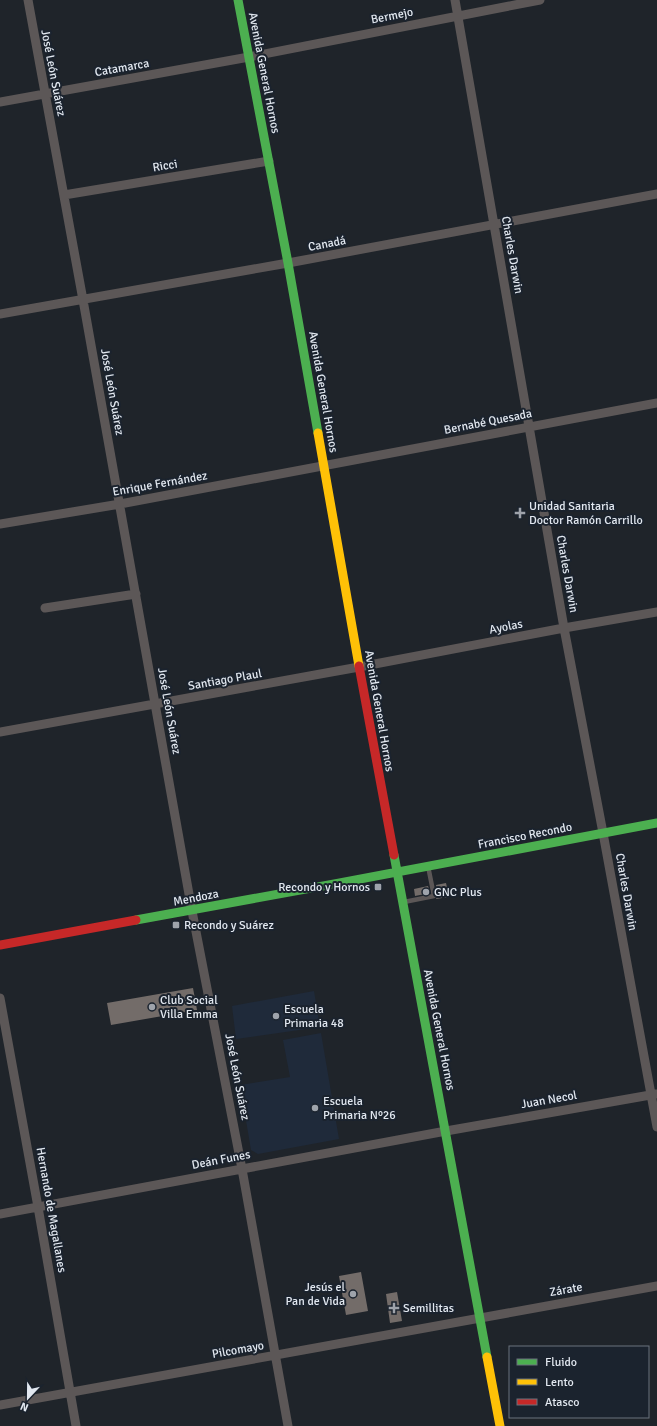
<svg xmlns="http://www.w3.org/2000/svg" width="657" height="1426" font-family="Signika,sans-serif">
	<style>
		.built { fill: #1f2a3a }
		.building { fill: #736c69 }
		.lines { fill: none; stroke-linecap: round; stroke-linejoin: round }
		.lane { stroke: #5c5757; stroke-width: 4.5 }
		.street { stroke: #5c5757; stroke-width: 9 }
		.fast { stroke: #4caf50; stroke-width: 9 }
		.slow { stroke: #ffc107; stroke-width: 9 }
		.jam { stroke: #c62828; stroke-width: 9 }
		.poi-dot { fill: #9ea3ab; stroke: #1b232e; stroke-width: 1.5 }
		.labels { text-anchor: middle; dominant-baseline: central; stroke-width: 4; stroke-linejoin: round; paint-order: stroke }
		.street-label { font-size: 12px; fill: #e2e8f0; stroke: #1b232e }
		.poi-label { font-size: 12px; fill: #e2e8f0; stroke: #1b232e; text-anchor: start }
	</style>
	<rect width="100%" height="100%" fill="#1f242a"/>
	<path class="built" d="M314 991 320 1027 236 1039 232 1006Z
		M321 1033 339 1139 258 1154 251 1150 240 1085 290 1077 283 1040Z"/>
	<path class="building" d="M446 883 449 897 436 899 438 895 436 885Z
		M428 886 430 893 415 896 414 889Z
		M193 988 197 1010 111 1025 107 1003Z
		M361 1272 368 1311 346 1315 339 1276Z
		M397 1292 402 1321 390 1323 386 1294Z"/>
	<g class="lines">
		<path class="lane" d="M404 902 434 896 428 866"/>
		<path class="street" d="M28 0 83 300 192 911 242 1169 288 1426
			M455 0 564 628 603 833 657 1127
			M0 102 249 57 540 0
			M64 195 269 161
			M0 314 288 263 657 194
			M0 524 120 504 657 403
			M45 608 136 594
			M0 732 359 667 564 628 657 612
			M0 998 38 1207 76 1426
			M0 1214 446 1131 656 1094
			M0 1405 657 1286"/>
		<path class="fast" d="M238 0 288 263 318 433
			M394 855 487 1357
			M136 920C310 889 483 856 657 823"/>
		<path class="slow" d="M318 433 359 666
			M487 1357 500 1426"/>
		<path class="jam" d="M359 666 394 855
			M0 945 136 920"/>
	</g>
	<g class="poi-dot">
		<path d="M518 507h4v4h4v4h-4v4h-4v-4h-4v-4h4z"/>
		<rect x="374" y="883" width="8" height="8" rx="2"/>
		<circle cx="426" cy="892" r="4"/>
		<rect x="172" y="921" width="8" height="8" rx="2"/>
		<circle cx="152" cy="1007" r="4"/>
		<circle cx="276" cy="1016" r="4"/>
		<circle cx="315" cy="1108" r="4"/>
		<circle cx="353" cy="1294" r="4"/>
		<path d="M392 1302h4v4h4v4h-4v4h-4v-4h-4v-4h4z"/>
	</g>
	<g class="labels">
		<g class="street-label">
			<text transform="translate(392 16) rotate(-11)">Bermejo</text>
			<text transform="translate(122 68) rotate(-10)">Catamarca</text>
			<text transform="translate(53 73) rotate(79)">José León Suárez</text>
			<text transform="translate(264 73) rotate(79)">Avenida General Hornos</text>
			<text transform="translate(165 166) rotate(-9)">Ricci</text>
			<text transform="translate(327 244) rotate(-11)">Canadá</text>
			<text transform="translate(512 255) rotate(80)">Charles Darwin</text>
			<text transform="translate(112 392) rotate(80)">José León Suárez</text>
			<text transform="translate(323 392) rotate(80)">Avenida General Hornos</text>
			<text transform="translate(488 422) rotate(-11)">Bernabé Quesada</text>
			<text transform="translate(160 484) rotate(-10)">Enrique Fernández</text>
			<text transform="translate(567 574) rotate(80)">Charles Darwin</text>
			<text transform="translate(506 627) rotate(-11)">Ayolas</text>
			<text transform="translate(225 680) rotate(-10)">Santiago Plaul</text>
			<text transform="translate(169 711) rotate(80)">José León Suárez</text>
			<text transform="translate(379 711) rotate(80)">Avenida General Hornos</text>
			<text transform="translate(525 836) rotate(-11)">Francisco Recondo</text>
			<text transform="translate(626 892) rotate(80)">Charles Darwin</text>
			<text transform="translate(196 898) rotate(-11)">Mendoza</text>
			<text transform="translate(439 1030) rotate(79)">Avenida General Hornos</text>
			<text transform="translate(237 1077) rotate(79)">José León Suárez</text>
			<text transform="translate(549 1100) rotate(-10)">Juan Necol</text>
			<text transform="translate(221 1160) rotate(-11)">Deán Funes</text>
			<text transform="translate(51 1210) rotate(80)">Hernando de Magallanes</text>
			<text transform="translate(566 1290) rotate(-10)">Zárate</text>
			<text transform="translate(238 1350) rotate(-10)">Pilcomayo</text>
		</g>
		<g class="poi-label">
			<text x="529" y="506">Unidad Sanitaria<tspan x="529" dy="14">Doctor Ramón Carrillo</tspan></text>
			<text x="370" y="887" text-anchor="end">Recondo y Hornos</text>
			<text x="434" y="892">GNC Plus</text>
			<text x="184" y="925">Recondo y Suárez</text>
			<text x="160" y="1000">Club Social<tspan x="160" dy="14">Villa Emma</tspan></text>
			<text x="284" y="1009">Escuela<tspan x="284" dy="14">Primaria 48</tspan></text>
			<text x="323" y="1101">Escuela<tspan x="323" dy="14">Primaria Nº26</tspan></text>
			<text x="345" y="1287" text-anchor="end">Jesús el<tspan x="345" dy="14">Pan de Vida</tspan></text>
			<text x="403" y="1308">Semillitas</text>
		</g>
	</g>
	<rect x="509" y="1346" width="140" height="72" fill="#1b232e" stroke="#6b727c"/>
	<rect x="517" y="1359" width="20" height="6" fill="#4caf50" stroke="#6b727c"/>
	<text x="545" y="1366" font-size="12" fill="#e2e8f0">Fluido</text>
	<rect x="517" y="1379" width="20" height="6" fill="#ffc107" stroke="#6b727c"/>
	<text x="545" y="1386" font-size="12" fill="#e2e8f0">Lento</text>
	<rect x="517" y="1399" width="20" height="6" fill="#c62828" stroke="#6b727c"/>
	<text x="545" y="1406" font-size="12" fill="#e2e8f0">Atasco</text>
	<g transform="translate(28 1398) rotate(202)" stroke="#1b232e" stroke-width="3" paint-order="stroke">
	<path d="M0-3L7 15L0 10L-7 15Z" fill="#e2e8f0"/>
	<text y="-6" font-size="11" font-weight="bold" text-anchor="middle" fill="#e2e8f0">N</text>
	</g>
</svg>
